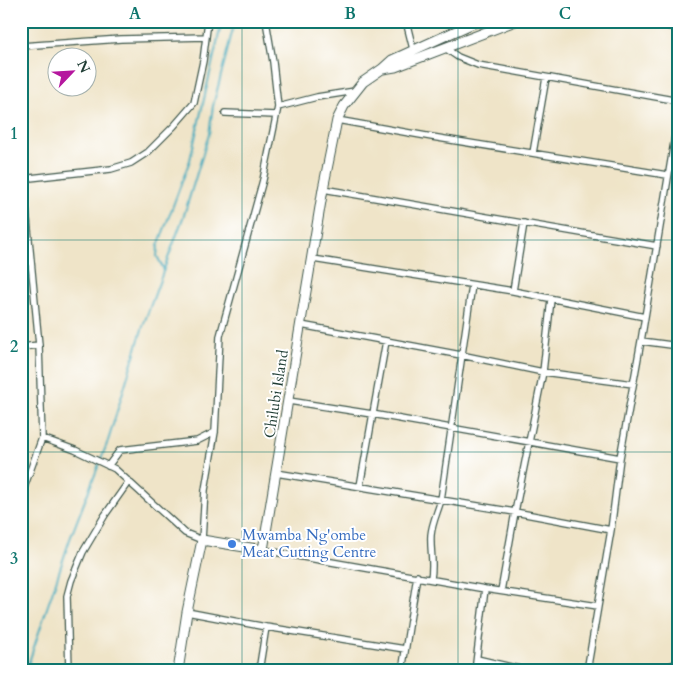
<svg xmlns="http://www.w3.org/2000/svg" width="700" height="692" font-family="Cardo,serif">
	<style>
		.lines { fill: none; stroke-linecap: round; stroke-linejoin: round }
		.stream { stroke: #3fabbe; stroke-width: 2 }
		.street-casing { stroke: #3e564a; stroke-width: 8 }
		.secondary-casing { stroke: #3e564a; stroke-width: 11 }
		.street { stroke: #fff; stroke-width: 5.5 }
		.secondary { stroke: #fff; stroke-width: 9 }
		.grid { fill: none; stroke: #0f766e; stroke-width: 1; stroke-opacity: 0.55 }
		.shop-dot { fill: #3f7fe0; stroke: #fff; stroke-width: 2 }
		.labels { text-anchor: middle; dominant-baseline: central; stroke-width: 4; stroke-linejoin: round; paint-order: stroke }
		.street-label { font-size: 15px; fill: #1f3d34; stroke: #fff }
		.shop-label { font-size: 15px; fill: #366cbe; stroke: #fff; text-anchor: start }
		.neatline { fill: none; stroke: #0f766e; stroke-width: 2 }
		.grid-label { font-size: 16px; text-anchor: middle; font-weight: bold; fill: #0f766e }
	</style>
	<rect width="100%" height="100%" fill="#fff"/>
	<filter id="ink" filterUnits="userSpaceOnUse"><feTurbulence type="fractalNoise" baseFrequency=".02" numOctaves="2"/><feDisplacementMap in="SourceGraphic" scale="10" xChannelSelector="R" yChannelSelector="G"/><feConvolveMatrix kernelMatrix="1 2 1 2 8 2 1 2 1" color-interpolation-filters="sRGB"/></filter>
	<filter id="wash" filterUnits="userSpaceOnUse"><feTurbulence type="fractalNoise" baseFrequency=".0096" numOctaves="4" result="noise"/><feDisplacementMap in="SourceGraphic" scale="20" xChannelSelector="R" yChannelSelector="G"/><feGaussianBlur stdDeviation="1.12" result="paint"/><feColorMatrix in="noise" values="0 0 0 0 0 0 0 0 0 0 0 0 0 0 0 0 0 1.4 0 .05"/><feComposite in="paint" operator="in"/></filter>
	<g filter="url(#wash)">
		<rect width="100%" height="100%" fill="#efe4c8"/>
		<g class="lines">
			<path class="stream" d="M164 270 157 256 158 246 190 160 222 21
				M26 671 70 539 108 441 143 326 184 215 209 134 213 106 235 21"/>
		</g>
	</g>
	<g filter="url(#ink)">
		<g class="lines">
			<defs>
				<path id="street" d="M406 21 413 49
					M637 21 679 28
					M21 46 121 39 206 37
					M445 48 458 57 478 65 679 101
					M278 107 317 97 355 91
					M225 113 276 115
					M337 120 432 137 667 175
					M533 153 546 78
					M21 155 39 345 42 438 21 496
					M21 179 111 169 131 163 148 152 174 126 194 103 203 61 208 21
					M323 189 657 246
					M313 259 513 291 645 317
					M513 291 524 223
					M301 325 461 355 543 372 633 384
					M641 341 679 346
					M21 347 39 345
					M289 401 372 414 620 458
					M42 438 75 450 115 469 185 533 202 540 205 490 215 432 220 336 263 180 278 107 273 62 266 21
					M108 466 120 450 197 441 215 432
					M276 473 515 512 611 530
					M360 486 386 341
					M263 550 485 589 598 606
					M431 578C434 563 430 550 431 535 432 523 438 511 441 500L472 285
					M501 591 515 512 543 372 551 299
					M187 612 266 627 405 649
					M477 659 528 671
					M69 671 67 596 71 581 83 552 105 515 129 481
					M259 671 266 627
					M402 671 417 576
					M475 671 485 589
					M587 671 611 530 620 458 641 341 679 112
					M659 671 679 662"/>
				<path id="secondary" d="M383 69 395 67 515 21
					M178 671 187 612 202 540 263 550 323 189 337 120 344 106 363 82 382 69 392 60 478 21"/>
			</defs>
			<use href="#street" class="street-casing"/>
			<use href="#secondary" class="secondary-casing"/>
			<use href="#street" class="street"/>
			<use href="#secondary" class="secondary"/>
		</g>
	</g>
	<path class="grid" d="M242 21V671M458 21V671M21 240H679M21 452H679"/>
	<circle class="shop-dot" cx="232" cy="544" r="5"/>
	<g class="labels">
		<g class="street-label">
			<text transform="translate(276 394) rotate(-81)">Chilubi Island</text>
		</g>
		<g class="shop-label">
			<text x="242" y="535">Mwamba Ng'ombe<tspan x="242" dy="17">Meat Cutting Centre</tspan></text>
		</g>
	</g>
	<rect width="700" height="692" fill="none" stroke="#fff" stroke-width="55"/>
	<g transform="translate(72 72) rotate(65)"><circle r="24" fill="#ffffff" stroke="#a5b1ae"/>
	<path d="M0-4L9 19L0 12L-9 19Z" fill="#b5179e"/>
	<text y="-8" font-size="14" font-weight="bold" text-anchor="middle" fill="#1f3d34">N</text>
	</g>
	<rect x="28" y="28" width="644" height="636" class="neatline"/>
	<g class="grid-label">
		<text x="135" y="19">A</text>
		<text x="350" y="19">B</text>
		<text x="565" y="19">C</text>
		<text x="14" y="139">1</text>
		<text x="14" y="352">2</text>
		<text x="14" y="564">3</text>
	</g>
</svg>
